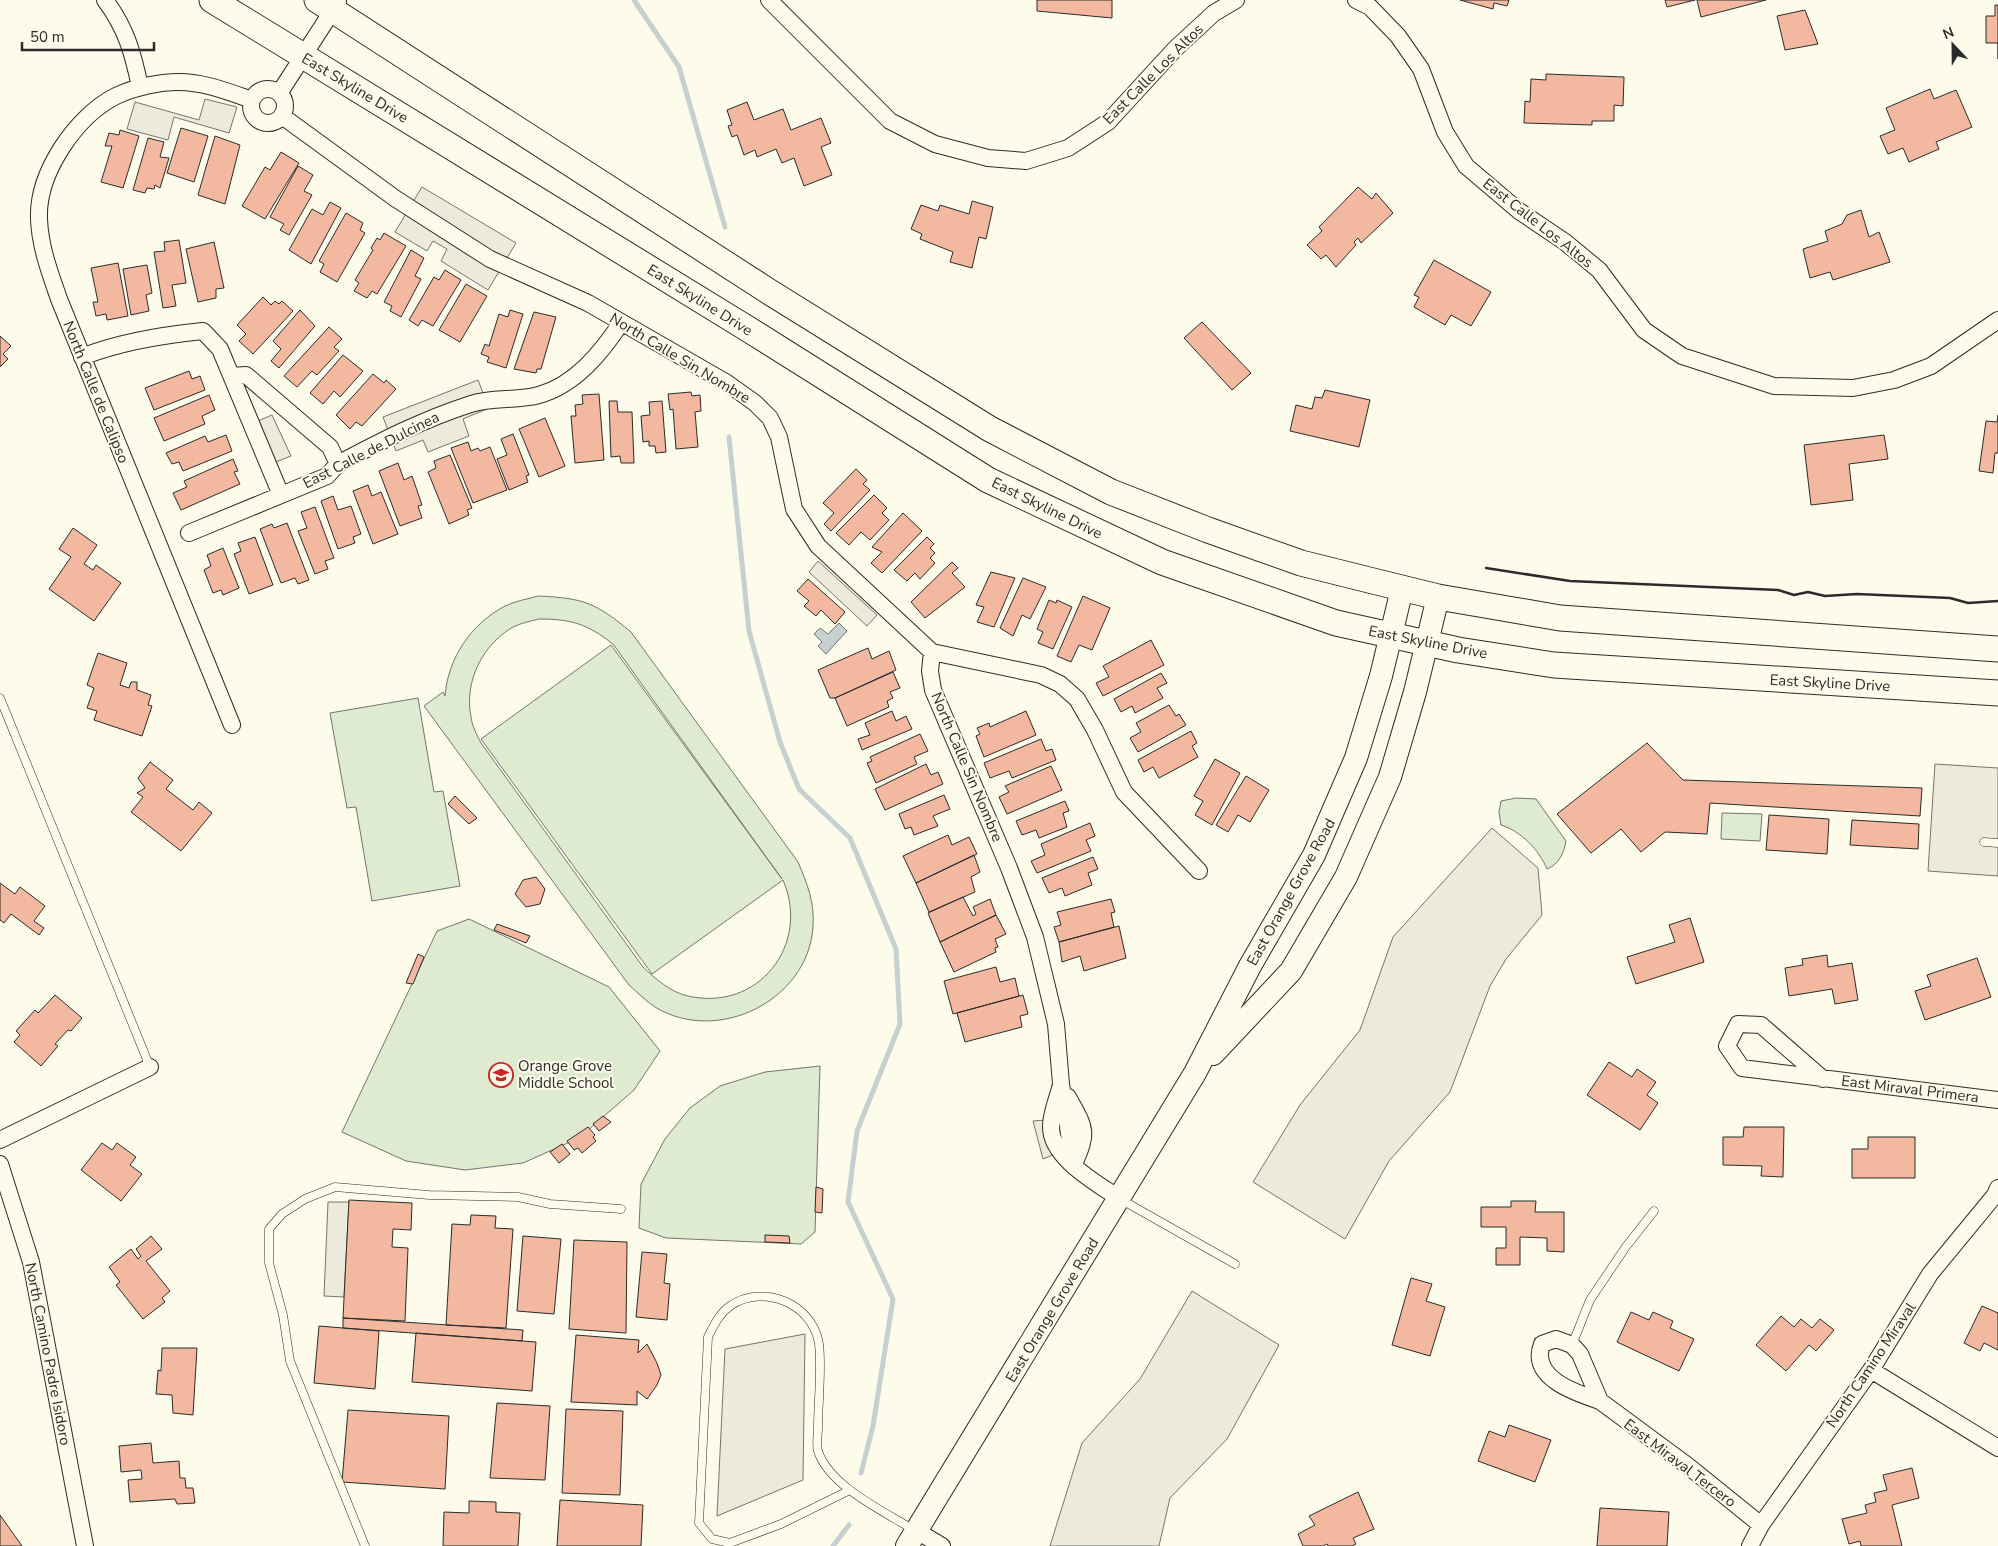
<svg xmlns="http://www.w3.org/2000/svg" width="1998" height="1546" font-family="'Nunito Sans',sans-serif">
	<style>
		.green { fill: #deebd1; stroke: #74746e; fill-rule: evenodd }
		.parking { fill: #eceadb; stroke: #74746e }
		.water { fill: #c7d0d0; stroke: #74746e }
		.lines { fill: none; stroke-linecap: round; stroke-linejoin: round }
		.stream { stroke: #c7d0d0; stroke-width: 5 }
		.building { fill: #f2b8a0; stroke: #2b2b2b }
		.service-casing { stroke: #2b2b2b; stroke-width: 9 }
		.minor-casing { stroke: #2b2b2b; stroke-width: 18 }
		.secondary-casing { stroke: #2b2b2b; stroke-width: 24 }
		.primary-casing { stroke: #2b2b2b; stroke-width: 27 }
		.service { stroke: #fdfbea; stroke-width: 8 }
		.minor { stroke: #fdfbea; stroke-width: 16 }
		.secondary { stroke: #fdfbea; stroke-width: 22 }
		.primary { stroke: #fdfbea; stroke-width: 25 }
		.wall { stroke: #2b2b2b; stroke-width: 2.5 }
		.labels { text-anchor: middle; dominant-baseline: central; stroke-width: 4; stroke-linejoin: round; paint-order: stroke }
		.street-label { font-size: 15px; fill: #2b2b2b; stroke: #fdfbea }
		.poi-label { font-size: 15px; fill: #2b2b2b; stroke: #fdfbea; text-anchor: start }
	</style>
	<rect width="100%" height="100%" fill="#fdfbea"/>
	<path class="green" d="M538 596C584 598 596 603 631 632L798 862C807 883 815 903 813 927 808 1001 717 1045 655 1007 646 1001 637 992 629 985L424 706 443 692 445 696C448 658 471 624 505 606 515 601 528 599 538 596ZM539 619C572 619 587 624 613 644L782 879 611 645 481 739 652 974 783 880C811 945 758 1012 688 996 670 992 656 979 643 967L481 743C477 735 472 726 471 717 464 682 482 645 513 627 521 623 531 621 539 619Z
		M418 698 434 792 443 791 460 886 372 901 356 807 347 808 330 713Z
		M1516 798 1536 799 1566 841C1564 853 1559 864 1547 869 1539 850 1521 831 1501 825L1499 812 1501 801Z
		M1722 813 1762 814 1760 841 1721 839Z
		M469 919 609 987 660 1051 634 1090 579 1138 523 1163 465 1170 406 1161 342 1132 437 931Z
		M820 1066 815 1232 801 1244 666 1238 639 1228 641 1184 665 1139 690 1108 720 1086 765 1072Z"/>
	<path class="parking" d="M205 99 237 107 229 133 174 117 168 140 127 129 135 102 199 120Z
		M422 187 516 243 488 290 441 261 447 249 433 241 427 251 395 232Z
		M478 380 489 408 463 419 469 436 428 452 423 440 396 451 383 417Z
		M272 415 291 456 263 467 246 426Z
		M818 561 877 615 867 626 809 572Z
		M1935 764 1998 768V876L1928 871Z
		M1492 828 1538 868 1542 915 1506 959 1490 986 1450 1092 1389 1161 1345 1239 1253 1182 1300 1105 1360 1030 1393 937Z
		M1046 1120 1057 1153 1043 1159 1033 1121Z
		M328 1202H349L344 1297 324 1296Z
		M1192 1291 1279 1345 1227 1439 1170 1498 1159 1546H1050L1082 1443 1140 1379Z
		M805 1334 803 1480 717 1516 725 1349Z"/>
	<path class="water" d="M839 623 847 631 826 654 818 646 822 642 814 634 820 628 828 634Z"/>
	<g class="lines">
		<path class="stream" d="M634 0 679 67 725 227
			M729 437 749 631 780 742 799 789 850 838 896 949 900 1024 857 1131 848 1202 893 1299 873 1426 861 1473
			M833 1546 849 1525"/>
	</g>
	<path class="building" d="M1037 0H1112V18L1037 11Z
		M1460 0H1509L1507 6 1494 3 1493 9Z
		M1665 0H1695L1667 7Z
		M1697 0H1766L1701 17Z
		M1995 5H1998V59V43H1986V16H1995Z
		M1805 10 1818 44 1785 50 1777 16Z
		M1546 74 1624 77 1623 106 1614 105V121H1592V125L1524 123 1525 101 1530 102 1531 79 1546 80Z
		M1930 89 1934 99 1956 90 1972 127 1936 142 1939 149 1909 162 1903 148 1888 154 1880 136 1895 130 1886 108Z
		M747 102 754 120 783 109 791 130 821 118 831 143 821 147 832 175 804 186 794 158 782 163 776 149 757 157 755 150 744 155 737 135 732 137 728 126 732 125 727 110Z
		M181 128 208 136 194 182 167 173Z
		M120 130 139 136 123 188 101 182 112 146H105L109 133 119 135Z
		M215 136 240 145 225 204 198 195Z
		M148 138 164 142 160 157 169 158 160 188 155 185 154 189 147 188 145 193 133 190Z
		M281 152 299 163 265 219 242 206 265 167 270 170Z
		M298 166 313 175 304 191 312 195 289 235 280 230 284 224 270 217Z
		M1358 187 1372 199 1376 193 1393 213 1361 243 1358 238 1354 242 1356 245 1336 267 1326 255 1321 259 1307 245 1322 231 1319 227Z
		M972 201 993 207 986 239 979 237 972 268 950 262 953 252 920 239 922 234 911 229 921 205 938 211 940 205 969 214Z
		M330 202 341 208 311 264 289 250 312 209 323 215Z
		M1861 210 1869 237 1879 232 1890 262 1833 280 1830 272 1810 278 1803 249 1828 241 1825 231 1842 224 1847 215Z
		M346 213 363 223 360 230 365 233 337 282 320 272 324 264 319 261Z
		M384 233 406 246 377 294 372 291 367 298 354 291 359 283 355 280 373 250 371 248 377 238 380 240Z
		M179 240 186 283 172 285 176 306 163 308 154 252 165 251 164 242Z
		M214 242 224 288 216 289V298L198 302 186 249Z
		M411 250 424 258 415 276 421 279 401 317 390 311 392 306 384 302Z
		M1434 260 1491 292 1471 326 1451 315 1445 325 1414 307 1419 297 1414 295Z
		M118 263 128 316 107 320 106 314 96 316 93 302H98L91 268Z
		M147 265 152 293 146 295 149 311 131 315 123 269Z
		M445 270 461 280 433 326 422 320 418 326 409 320 434 277 439 280Z
		M466 284 487 296 460 342 439 330Z
		M263 297 271 305 275 301 279 304 282 301 293 311 253 354 239 341 246 334 237 325Z
		M300 310 315 326 279 368 271 361 281 349 273 341Z
		M510 310 523 314 506 368 487 362 489 357 481 354 485 344 489 346 499 314 508 317Z
		M534 312 556 317 541 369H537L536 373 514 369Z
		M1202 322 1251 373 1232 390 1184 338Z
		M329 327 342 339 334 347 339 351 317 375 312 371 297 387 284 376Z
		M0 336 11 346 3 354 8 359 0 367Z
		M343 355 363 371 340 397 334 391 323 404 310 393Z
		M189 371 192 379 200 376 205 390 154 410 145 388Z
		M373 374 384 383 386 380 396 389 362 426 356 422 350 429 336 415Z
		M1325 390 1370 400 1359 447 1290 431 1296 405 1312 409 1315 397 1322 398Z
		M691 392 692 396 700 395 701 411 695 412 698 447 676 449 673 409 670 410 668 394Z
		M599 394 604 460 575 463 571 416H576L575 405 583 404 582 395Z
		M209 395 215 410 202 416 205 424 164 441 154 418Z
		M609 401H617L618 412H632L634 463H621L620 456 611 457Z
		M662 401 666 452 656 453 655 446H649V441L643 442 641 416 650 415 649 402Z
		M1998 415V453H1995L1993 473 1979 471 1986 421 1997 422Z
		M545 418 565 466 539 477 519 429Z
		M513 434 529 475 526 476 528 482 509 490 497 459 507 455 501 439Z
		M226 435 232 451 183 471 179 462 172 464 166 453 205 436 208 442Z
		M1884 435 1888 459 1849 464 1853 500 1811 505 1804 445Z
		M468 442 471 451 478 448 480 451 490 447 507 490 473 503 451 448Z
		M450 455 472 508 467 510 469 515 449 524 428 472 436 468 434 461Z
		M233 459 238 471 234 472 240 484 181 510 173 493 187 487 184 481Z
		M398 463 404 480 412 476 422 505 418 506 422 518 400 526 379 471Z
		M856 469 867 480 863 484 870 490 831 531 824 524 834 513 823 503Z
		M368 485 372 496 381 492 398 534 373 544 353 491Z
		M874 495 887 508 882 513 889 520 870 540 861 532 849 545 836 533Z
		M333 496 338 510 351 506 361 534 353 537 355 543 338 549 321 501Z
		M315 507 334 558 325 561 328 569 315 574 298 531 307 528 301 512Z
		M903 513 922 531 882 573 871 563 882 552 872 547Z
		M287 523 309 580 298 584 295 578 281 583 260 529 272 524 274 528Z
		M73 528 97 545 84 564 93 570 96 565 121 583 94 621 49 589 71 557 59 549Z
		M255 537 273 585 249 594 234 554 241 551 238 543Z
		M927 537 934 544 930 548 935 553 930 558 935 563 920 579 915 573 907 581 894 570Z
		M223 548 239 588 223 595 221 590 213 593 204 570 211 566 207 555Z
		M952 562 958 568 952 573 965 587 925 618 911 602Z
		M991 572 1015 578 994 627 977 622 984 607 976 605Z
		M1023 578 1046 587 1030 619 1022 615 1013 636 1000 628Z
		M808 579 845 612 835 624 821 610 816 616 804 606 809 601 797 591Z
		M1083 596 1110 608 1092 650 1079 645 1071 662 1057 656Z
		M1049 600 1056 603 1057 600 1072 607 1053 649 1038 643 1043 632 1037 629Z
		M1151 640 1164 665 1103 696 1096 683 1109 677 1103 666Z
		M868 648 872 659 889 651 896 670 835 698H830L818 670Z
		M98 653 127 663 120 685 129 688 131 682H137V690L151 695 148 705 152 706 142 736 94 720 97 711 87 708 94 688 87 685Z
		M893 672 900 688 890 692 893 698 887 701 889 707 847 726 835 698Z
		M1161 673 1167 683 1157 688 1163 698 1135 713 1132 706 1121 712 1114 699Z
		M1169 705 1176 716 1179 714 1186 725 1138 752 1130 738 1141 732 1136 723Z
		M892 711 896 721 906 716 912 729 862 750 858 739 870 735 865 723Z
		M1026 711 1036 735 984 757 976 736 980 734 977 728 989 723 990 727Z
		M1191 731 1197 743 1192 746 1198 757 1159 778 1153 767 1144 772 1138 760Z
		M920 734 928 751 914 757 917 764 876 783 867 763 872 761 870 757Z
		M1041 739 1046 751 1052 749 1056 760 1012 778 1009 771 990 778 984 763Z
		M1647 743 1683 780 1922 788 1920 816 1710 803 1707 834 1665 832 1641 852 1621 829 1591 853 1557 814Z
		M1215 759 1240 773 1212 825 1195 815 1203 801 1194 796Z
		M150 762 173 780 166 789 193 810 199 802 212 813 181 851 131 812 143 797 137 793 145 788 138 778Z
		M926 764 931 775 938 772 943 784 885 810 875 789Z
		M1051 766 1062 790 1007 814 999 797 1009 792 1005 786Z
		M1246 776 1269 790 1250 822 1238 815 1228 832 1216 825Z
		M944 795 950 809 933 816 938 826 914 835 911 827 905 829 899 814Z
		M455 796 477 818 469 824 448 804Z
		M1065 801 1069 811 1063 813 1067 827 1039 838 1036 830 1022 835 1016 821Z
		M1769 815 1829 819 1827 854 1766 850Z
		M1852 820 1919 824 1918 849 1850 845Z
		M1090 823 1095 836 1086 840 1091 851 1037 873 1031 861 1045 855 1041 844Z
		M948 835 952 845 969 837 977 854 916 883 903 856Z
		M974 855 980 872 971 877 975 892 929 912 916 883Z
		M1093 857 1098 869 1088 873 1092 885 1065 896 1062 888 1049 893 1042 878Z
		M536 877 545 889 540 904 526 907 515 894 523 880Z
		M0 883 15 894 20 887 45 906 34 921 44 928 39 935 11 914 4 923 0 920Z
		M963 897 973 916 976 914 973 907 990 899 996 915 940 942 928 913Z
		M1111 899 1115 912 1111 913 1114 927 1059 942 1054 927 1061 925 1057 912Z
		M996 915 1006 934 995 939 998 947 995 948 996 952 954 972 940 942Z
		M1690 918 1704 962 1636 984 1627 957 1675 942 1669 925Z
		M497 924 530 936 526 943 494 930Z
		M1119 926 1126 958 1084 971 1080 956 1062 962 1059 942Z
		M418 954 424 957 413 984 406 983Z
		M1827 955 1828 967 1852 963 1858 1000 1835 1004 1832 989 1789 996 1785 968 1803 965 1802 959Z
		M1977 958 1991 997 1925 1020 1915 991 1931 986 1927 975Z
		M996 967 1000 982 1015 978 1019 996 953 1014 944 981Z
		M55 995 82 1018 71 1031 68 1030 55 1044 58 1046 41 1066 14 1042 20 1035 16 1031 35 1010 38 1013Z
		M1023 995 1028 1014 1020 1016 1022 1027 965 1042 957 1013Z
		M1609 1062 1632 1077 1637 1069 1656 1082 1647 1095 1658 1103 1640 1130 1587 1095Z
		M603 1116 611 1122 599 1131 593 1124Z
		M588 1127 595 1135 593 1137 596 1141 582 1153 578 1148 574 1150 567 1141Z
		M1744 1127H1784L1783 1177 1761 1176 1762 1166 1723 1165V1137H1743Z
		M1868 1137H1915V1178H1852V1149H1868Z
		M102 1143 112 1150 117 1143 136 1157 130 1165 142 1174 121 1201 81 1170Z
		M562 1144 570 1154 559 1163 550 1152Z
		M816 1187 823 1189 822 1213 815 1212Z
		M349 1200 412 1203 411 1230 393 1229 392 1247 408 1248 405 1321 343 1318Z
		M1511 1201H1536L1535 1212H1564V1252L1547 1251V1238L1520 1237V1265H1496V1248H1506V1227H1481V1207H1511Z
		M471 1215 496 1216 495 1228 513 1229 506 1328 446 1325 452 1224 470 1225Z
		M765 1235 789 1236 790 1243 765 1242Z
		M151 1236 162 1249 146 1261 170 1291 162 1298 165 1302 143 1319 116 1285 120 1282 109 1267 131 1249 138 1259 141 1256 136 1249Z
		M523 1236 561 1239 554 1314 517 1311Z
		M574 1240 627 1242 626 1333 569 1329Z
		M642 1252 667 1254 664 1283 670 1284 667 1320 636 1317Z
		M1411 1278 1432 1284 1426 1301 1445 1307 1430 1356 1392 1345Z
		M1982 1306 1998 1313V1350L1984 1343 1980 1351 1964 1343Z
		M1631 1312 1649 1320 1653 1312 1673 1321 1670 1328 1694 1339 1679 1371 1617 1342Z
		M1781 1316 1794 1327 1801 1319 1812 1328 1820 1319 1834 1330 1816 1351 1809 1345 1786 1371 1756 1345Z
		M343 1318 523 1330 522 1341 343 1328Z
		M319 1326 379 1331 375 1389 314 1383Z
		M416 1333 536 1342 532 1391 412 1382Z
		M576 1335 639 1340 638 1353 647 1344 657 1363 661 1375 657 1385 647 1399 637 1391V1405L571 1402Z
		M162 1348H197L193 1415 173 1413 172 1395 156 1394 158 1370 161 1371Z
		M497 1403 550 1406 545 1480 490 1478Z
		M566 1409 623 1411 620 1495 562 1493Z
		M348 1410 449 1416 445 1489 342 1482Z
		M1509 1425 1551 1440 1535 1482 1478 1461 1489 1431 1505 1437Z
		M151 1443 153 1463 179 1461 180 1478H185L186 1488H193L195 1503 177 1504 175 1499 130 1502 128 1480 142 1479 141 1470 121 1472 119 1446Z
		M1912 1468 1919 1498 1892 1505 1902 1546H1861L1860 1541 1849 1544 1842 1519 1867 1513 1865 1505 1876 1502 1874 1493 1887 1490 1883 1475Z
		M1358 1492 1374 1529 1353 1538 1356 1544 1352 1546H1328L1327 1544 1323 1546H1303L1298 1534 1315 1525 1309 1516Z
		M560 1500 643 1505 641 1546H557Z
		M469 1501 496 1502V1512L520 1513 518 1546H443L444 1512 469 1513Z
		M1600 1508 1669 1512 1667 1546H1597Z
		M0 1515 22 1546H0Z"/>
	<g class="lines">
		<defs>
			<path id="service" d="M0 698 150 1067
				M1984 842 1998 843
				M1120 1199 1235 1264
				M1572 1345 1590 1300 1625 1248 1654 1211
				M850 1490 781 1524 730 1543 712 1539 699 1523 708 1337C714 1325 719 1314 730 1306 764 1283 813 1304 819 1344 822 1367 818 1404 818 1428 818 1435 816 1445 818 1451 829 1486 885 1512 914 1530
				M365 1546 290 1361 283 1315 269 1263V1229L282 1214 305 1199 335 1187 429 1195 518 1197 550 1204 621 1209"/>
			<path id="minor" d="M105 0C126 28 133 53 140 87
				M769 0 890 121 935 144 988 158 1026 161 1068 148 1108 122 1175 49 1214 13 1236 0
				M1356 0 1370 7 1398 36 1421 69 1445 132 1466 166 1519 211 1565 242 1599 270 1644 330 1682 356 1774 386 1853 388 1894 380 1931 366 1998 320
				M251 106a17 17 0 1 1 34 0a17 17 0 1 1-34 0Z
				M280 92 338 2
				M282 116 396 199 490 259 588 303 727 383 755 403 770 418 779 437 794 509 818 546 932 652 930 671 933 690 1009 868 1035 937 1056 1024 1061 1084 1074 1164
				M82 357C119 342 163 335 203 331L220 349 281 495
				M232 376 246 375 330 447 338 464
				M189 533 327 476 338 464C381 441 424 419 471 404 492 397 517 401 539 395 575 385 601 353 621 323
				M932 652 1041 675 1060 684 1077 699 1095 730 1124 792 1199 871
				M232 725 59 299C50 273 40 247 39 219 37 173 76 116 116 96 135 87 159 82 179 82 204 82 229 92 252 100
				M1823 1079 1761 1025 1738 1024 1727 1046 1742 1068C1827 1079 1912 1090 1998 1100
				M1060 1088C1057 1100 1051 1114 1051 1126 1050 1158 1097 1183 1120 1199
				M1068 1097C1085 1128 1089 1131 1074 1164
				M0 1140 150 1067
				M0 1164 31 1262 85 1546
				M1871 1370 1998 1448
				M1600 1401C1576 1393 1529 1378 1542 1344L1556 1339 1572 1345 1580 1354 1600 1401 1688 1466 1761 1525
				M917 1531 942 1546
				M1750 1546 1761 1525 1871 1370 1930 1274 1995 1195 1998 1188"/>
			<path id="secondary" d="M1213 1054 1291 971 1346 877 1390 777 1415 692 1438 597
				M907 1546 1195 1073 1250 966 1314 855 1356 758 1381 676 1402 589"/>
			<path id="primary" d="M212 0 748 329 988 480 1162 562 1336 623 1458 650 1554 665 1998 693
				M317 0 768 291 990 429 1111 492 1208 530 1301 563 1369 580 1438 597 1560 618 1998 649"/>
		</defs>
		<use href="#service" class="service-casing"/>
		<use href="#minor" class="minor-casing"/>
		<use href="#secondary" class="secondary-casing"/>
		<use href="#primary" class="primary-casing"/>
		<use href="#service" class="service"/>
		<use href="#minor" class="minor"/>
		<use href="#secondary" class="secondary"/>
		<use href="#primary" class="primary"/>
		<path class="wall" d="M1486 568 1570 581 1778 590 1794 595 1808 592 1825 596 1857 594 1950 598 1968 603 1998 601"/>
	</g>
	<defs>
		<symbol id="school-ring" viewBox="-11 -11 22 22"><circle r="9.5" fill="#fdfbea" stroke="#c62828" stroke-width="1.5"/><path d="M0-5L7-2L0 1L-7-2ZM-4 1L0 2.5L4 1V4Q0 6-4 4Z" fill="#c62828"/></symbol>
	</defs>
	<g fill-rule="evenodd">
		<use href="#school-ring" x="487" y="1061" width="28" height="28"/>
	</g>
	<g class="labels">
		<g class="street-label">
			<text transform="translate(1153 74) rotate(-45)">East Calle Los Altos</text>
			<text transform="translate(355 88) rotate(31)">East Skyline Drive</text>
			<text transform="translate(1538 223) rotate(38)">East Calle Los Altos</text>
			<text transform="translate(700 300) rotate(32)">East Skyline Drive</text>
			<text transform="translate(680 358) rotate(31)">North Calle Sin Nombre</text>
			<text transform="translate(96 392) rotate(68)">North Calle de Calipso</text>
			<text transform="translate(371 450) rotate(-27)">East Calle de Dulcinea</text>
			<text transform="translate(1047 508) rotate(26)">East Skyline Drive</text>
			<text transform="translate(1428 642) rotate(11)">East Skyline Drive</text>
			<text transform="translate(1830 683) rotate(3)">East Skyline Drive</text>
			<text transform="translate(967 767) rotate(67)">North Calle Sin Nombre</text>
			<text transform="translate(1291 892) rotate(-61)">East Orange Grove Road</text>
			<text transform="translate(1910 1089) rotate(7)">East Miraval Primera</text>
			<text transform="translate(1052 1310) rotate(-59)">East Orange Grove Road</text>
			<text transform="translate(48 1354) rotate(79)">North Camino Padre Isidoro</text>
			<text transform="translate(1871 1365) rotate(-56)">North Camino Miraval</text>
			<text transform="translate(1680 1463) rotate(37)">East Miraval Tercero</text>
		</g>
		<g class="poi-label">
			<text x="518" y="1066">Orange Grove<tspan x="518" dy="17">Middle School</tspan></text>
		</g>
	</g>
	<g transform="translate(1953 45) rotate(338)" stroke="#fdfbea" stroke-width="4" paint-order="stroke">
	<path d="M0-4L9 19L0 12L-9 19Z" fill="#2b2b2b"/>
	<text y="-8" font-size="14" font-weight="bold" text-anchor="middle" fill="#2b2b2b">N</text>
	</g>
	<path d="M22 42v8h132v-8" fill="none" stroke="#2b2b2b" stroke-width="2.5"/>
	<text x="30" y="42" font-size="15" fill="#2b2b2b" stroke="#fdfbea" stroke-width="4" paint-order="stroke">50 m</text>
</svg>
